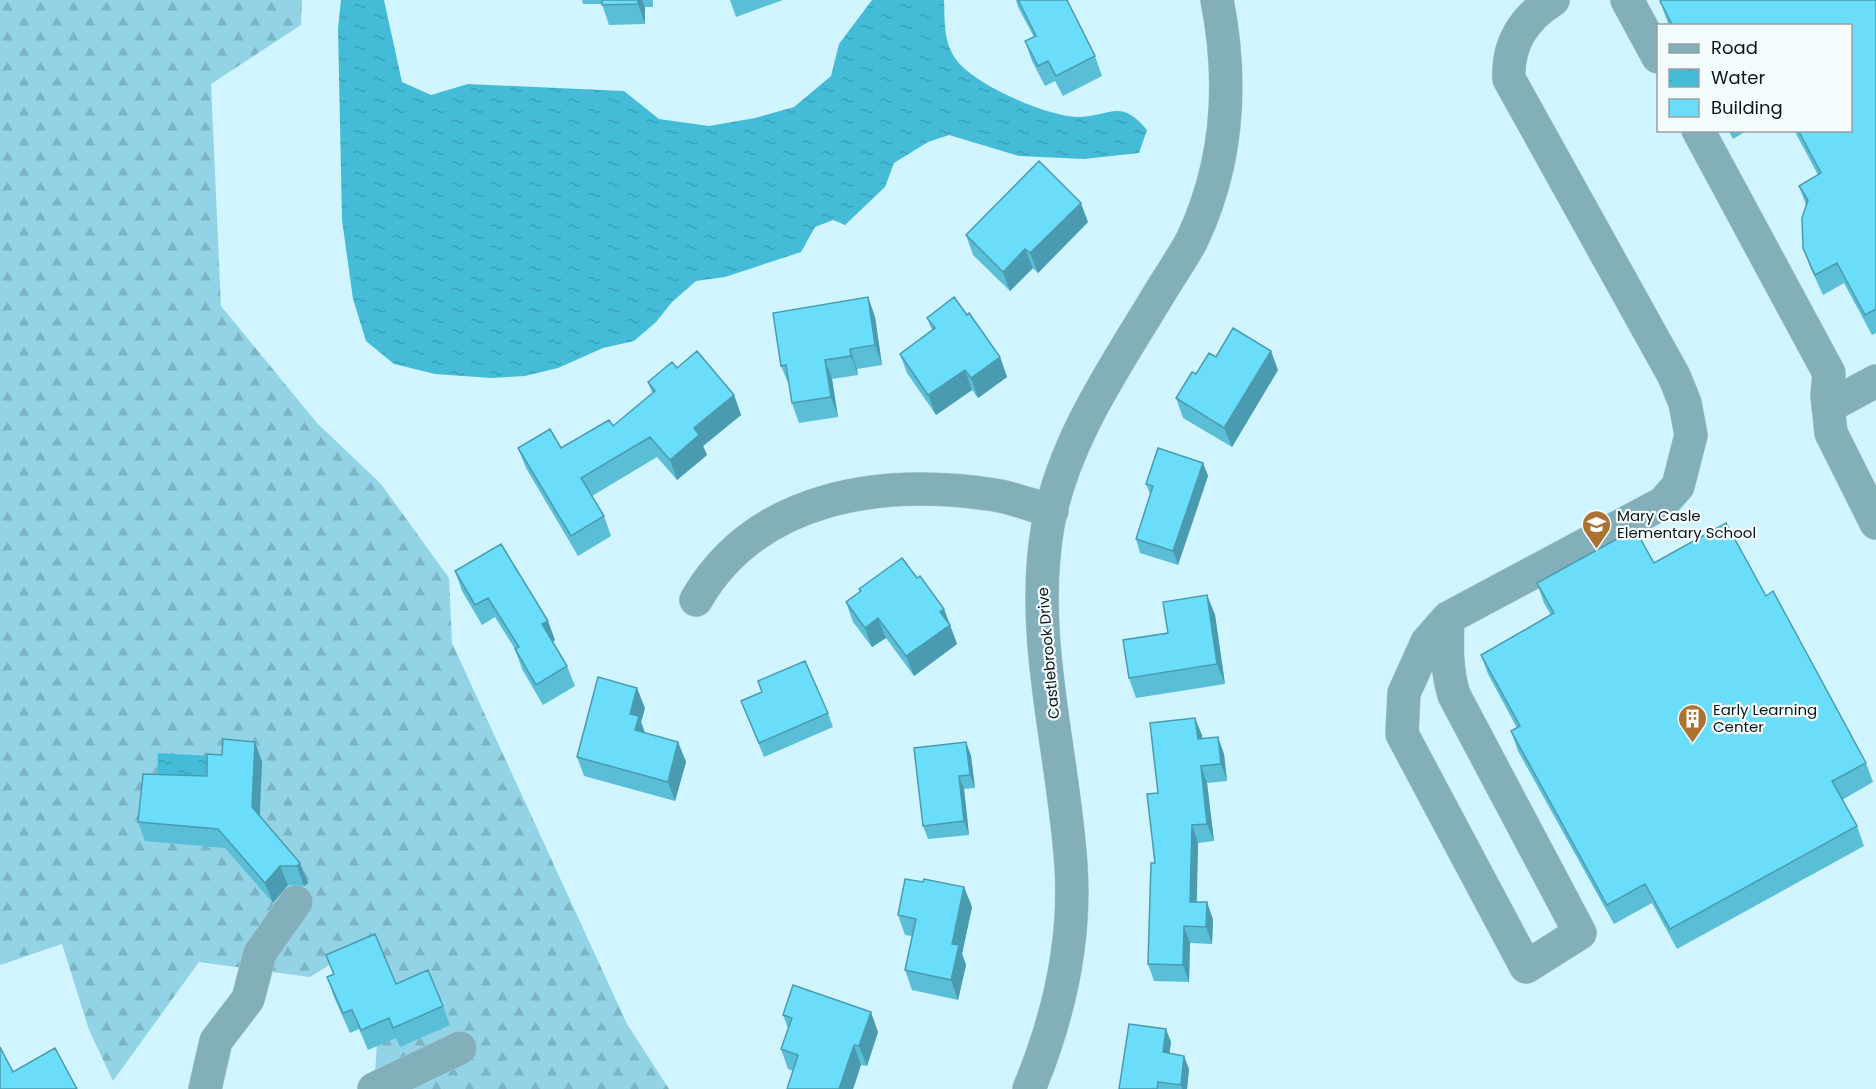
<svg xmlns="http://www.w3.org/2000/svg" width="1876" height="1089" font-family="Poppins,sans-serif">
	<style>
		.forest { fill: url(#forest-firs) }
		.water { fill: url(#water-ripples) }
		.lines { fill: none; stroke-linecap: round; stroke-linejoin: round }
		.minor-casing { stroke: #b0d1da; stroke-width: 34 }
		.minor { stroke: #83afbb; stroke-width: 33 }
		.wall { fill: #5bbed7 }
		.shaded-wall { fill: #4a9baf }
		.building { fill: #6addfa; stroke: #4a9baf; stroke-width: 1.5 }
		.labels { text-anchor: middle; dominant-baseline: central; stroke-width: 4.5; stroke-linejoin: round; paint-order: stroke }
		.poi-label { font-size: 15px; fill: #09171a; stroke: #f5fcfe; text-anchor: start }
		.street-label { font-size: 15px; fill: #09171a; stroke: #f5fcfe }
	</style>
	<defs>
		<pattern id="forest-firs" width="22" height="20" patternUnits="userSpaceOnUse" patternTransform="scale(1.5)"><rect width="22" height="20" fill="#92d3e5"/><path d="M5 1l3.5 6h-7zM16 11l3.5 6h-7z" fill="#7db4c4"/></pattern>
		<pattern id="water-ripples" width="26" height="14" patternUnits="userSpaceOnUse" patternTransform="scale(1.5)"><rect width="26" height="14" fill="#44bcd8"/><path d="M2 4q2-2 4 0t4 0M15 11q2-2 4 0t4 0" fill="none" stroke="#3aa1b9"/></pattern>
	</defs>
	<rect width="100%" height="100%" fill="#d0f5ff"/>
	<path class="forest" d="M0 0H302L301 25 211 84 221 306 317 423 381 484 449 578 452 643 627 1024 669 1089H374L379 1011 359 947 310 977 199 962 113 1081 89 1030 62 944 0 965Z"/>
	<path class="water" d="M341 0H384L402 82 431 95 468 84 624 91 659 119 709 126 755 118 794 107 831 76 839 44 872 0H944C945 20 943 40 955 58 972 84 1046 116 1077 117 1110 117 1120 97 1147 130L1139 153 1084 159 1019 156 949 135 928 142 894 163 885 187 845 225 833 220 815 227 801 252 725 277 696 281 672 302 656 322 634 341 603 348 558 368 525 376 491 378 435 374 394 364 366 341 353 299 342 220 338 28Z
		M158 753 210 756 209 778 157 775Z"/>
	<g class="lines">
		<defs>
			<path id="minor" d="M1627 0 1658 57
				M1698 130 1829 373 1827 395 1831 433 1876 523
				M1828 407 1876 381
				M696 600C757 494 884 478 995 495 1014 498 1033 506 1052 511
				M1448 618C1447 646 1446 668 1454 695L1580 933 1526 967 1402 734 1404 693 1427 642 1448 618 1663 503 1678 486 1691 435 1685 403 1674 376 1509 79C1507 44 1524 18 1553 0
				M205 1089 216 1041 248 999 260 953 296 902
				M374 1089 460 1048
				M1029 1089C1058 1019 1076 942 1071 866 1064 753 1028 638 1048 525 1064 438 1118 363 1162 289 1172 273 1183 257 1192 240 1228 164 1233 81 1217 0"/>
		</defs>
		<use href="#minor" class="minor-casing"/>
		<use href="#minor" class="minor"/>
	</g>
	<path class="wall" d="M582 0H653V7H645V24L609 25 602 4H583Z
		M730 0H783L736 17Z
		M1016 0H1067L1095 56 1102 76 1063 96 1055 81 1045 86 1032 61 1025 41 1034 37 1018 7Z
		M1876 0V333L1872 335 1844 283 1823 295 1810 267 1803 248 1806 205 1799 186 1818 175 1794 130H1851V26H1669L1660 1Z
		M1728 130H1748L1733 139Z
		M1088 222 1038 273 1033 268 1010 291 973 255 966 235Z
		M868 297 875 317 882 365 857 369 858 375 832 379 838 417 799 423 792 403 789 385 781 366Z
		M967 315 1000 357 1007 377 978 398 972 390 936 415 907 373 900 354 932 330 927 318Z
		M1216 357 1278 370 1232 447 1183 418 1176 398 1196 374Z
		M677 368 734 395 741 415 703 446 707 455 677 480 657 457 592 496 604 516 611 536 578 556 526 468 518 448H561L613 426 652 393 648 382Z
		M1203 463 1208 476 1178 565 1140 553 1136 539 1150 494 1146 484Z
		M1654 563 1766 596 1866 763 1873 782 1842 800 1857 826 1864 846 1677 949 1652 903 1614 924 1518 751 1511 731 1517 728 1488 674 1481 655 1551 615 1544 603 1537 583Z
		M455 571 555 640 553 642 567 666 575 686 543 705 522 669 515 649 495 617 482 625 462 591Z
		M917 578 944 609 957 644 914 676 886 638 872 647 853 622 846 602 860 592 859 589Z
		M1207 595 1215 615 1225 684 1136 698 1129 678 1168 633Z
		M741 701 828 713 833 727 764 757Z
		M645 708 641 722 645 733 678 742 686 762 675 801 584 776 577 757Z
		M1195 718 1202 739 1224 754 1227 781 1207 783 1214 841 1198 843 1197 902H1207L1213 920 1212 944 1190 943 1189 982 1154 981 1148 964 1155 863 1158 793Z
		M255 742 262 762 260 816 300 863 308 883 304 886 288 885 273 903 225 848 145 841 138 822 207 776 222 755Z
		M966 742 971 756 975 788 964 789 969 835 928 839 923 826Z
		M923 882 964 887 972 907 962 954 966 965 958 1000 912 990 905 970 912 936 905 935 898 915Z
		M326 955 396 984 443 1006 450 1025 400 1047 396 1038 368 1050 359 1029 350 1033 334 997 327 977 333 974Z
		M783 1015 878 1032 867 1066 861 1065 853 1089H787L793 1071 788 1069 781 1049 788 1028Z
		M1171 1042 1169 1053 1189 1069 1187 1089H1119Z"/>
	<path class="shaded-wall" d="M638 0H642L645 7V24L638 4Z
		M1081 203 1088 222 1038 273 1030 253Z
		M1025 249 1033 268 1010 291 1003 272Z
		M868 297 875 317 882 365 875 345Z
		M850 349 857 369 858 375 851 356Z
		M1271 351 1278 370 1232 447 1224 428Z
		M1000 357 1007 377 978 398 971 378Z
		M825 360 832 379 838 417 831 397Z
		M965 370 972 390 936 415 928 395Z
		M734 395 741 415 703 446 707 455 677 480 670 460 694 428Z
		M1203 463 1208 476 1178 565 1173 551Z
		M1207 595 1215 615 1225 684 1217 664Z
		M944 609 957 644 914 676 906 656 940 612Z
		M878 618 886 638 872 647 865 628Z
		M548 621 555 640 549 644 542 624Z
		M637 688 645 708 641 722 646 736 642 750 630 714Z
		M1195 718 1202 735 1204 756 1198 739Z
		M1218 737 1224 754 1227 781 1221 764Z
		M255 742 262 762 259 827 252 807Z
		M678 742 686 762 675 801 668 782Z
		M966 742 971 756 975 788 970 775Z
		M1201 766 1207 783 1214 841 1207 824Z
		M959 776 964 789 969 835 964 821Z
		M1192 825 1198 843 1196 919 1190 902Z
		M300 863 308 883 304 886 297 866Z
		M280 866 288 885 273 903 265 883Z
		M964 887 972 907 962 954 966 965 958 1000 951 980 952 944Z
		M1207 902 1213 920 1212 944 1206 927Z
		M1184 926 1190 943 1189 982 1183 965Z
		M871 1012 878 1032 867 1066 859 1046Z
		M1166 1029 1171 1042 1168 1066 1163 1052Z
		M854 1045 861 1065 853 1089H839Z
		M1184 1056 1189 1069 1187 1089H1182L1181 1085Z"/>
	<path class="building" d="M602 0H638V4L602 5Z
		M1018 0H1067L1095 56 1056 76 1048 61 1038 66 1025 41 1036 36Z
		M1662 0H1876V309L1865 315 1837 263 1815 275 1803 248 1802 218 1808 200 1799 186 1821 173 1798 130H1851V26H1673L1660 1Z
		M1039 161 1081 203 1030 253 1025 249 1003 272 966 235Z
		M868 297 875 345 850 349 851 356 825 360 831 397 792 403 786 365 781 366 773 313Z
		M954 297 967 315 969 313 1000 357 971 378 965 370 928 395 900 354 935 328 927 318Z
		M1233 328 1271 351 1224 428 1176 398 1192 372 1196 374 1209 353 1216 357Z
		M697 351 734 395 694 428 699 435 670 460 650 437 581 478 604 516 571 536 518 448 550 429 561 448 609 420 613 426 655 391 648 382 672 362 677 368Z
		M1158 448 1203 463 1173 551 1136 539 1153 486 1146 484Z
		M1726 523 1766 596 1773 591 1866 763 1832 781 1857 826 1670 929 1645 884 1607 905 1511 731 1520 726 1481 655 1554 613 1537 583 1635 529 1654 563Z
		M501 544 548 621 542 624 567 666 536 685 515 649 519 647 488 598 475 605 455 571Z
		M902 558 917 578 920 576 944 609 940 612 950 625 906 656 878 618 865 628 846 602 861 591 859 589Z
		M1207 595 1217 664 1129 678 1123 640 1168 633 1163 602Z
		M805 661 828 713 759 743 741 701 762 692 758 681Z
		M598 677 637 688 630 714 639 716 635 730 678 742 668 782 577 757Z
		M1195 718 1198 739 1218 737 1221 764 1201 766 1207 824 1192 825 1190 902H1207L1206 927 1184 926 1183 965 1148 964 1151 863H1155L1147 794 1158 793 1150 723Z
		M223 739 255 742 252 807 300 863 297 866H280L265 883 218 829 138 822 143 774 207 776V754L222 755Z
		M966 742 970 775 959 776 964 821 923 826 914 748Z
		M905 879 923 882 924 879 964 887 952 944 959 945 951 980 905 970 916 919 898 915Z
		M375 934 396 984 428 970 443 1006 393 1028 389 1018 361 1030 352 1010 343 1013 327 977 334 974 326 955Z
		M793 985 871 1012 859 1046 854 1045 839 1089H787L798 1055 781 1049 792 1018 783 1015Z
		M1129 1024 1166 1029 1163 1052 1184 1056 1181 1085 1158 1082 1157 1089H1119Z
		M0 1047 13 1072 55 1048 77 1089H0Z"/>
	<defs>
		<symbol id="school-pin" viewBox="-11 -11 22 30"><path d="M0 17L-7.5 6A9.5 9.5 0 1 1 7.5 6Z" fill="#ab7231" stroke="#f5fcfe"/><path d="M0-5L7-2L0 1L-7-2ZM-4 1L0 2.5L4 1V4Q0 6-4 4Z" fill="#fff"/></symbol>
		<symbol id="building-pin" viewBox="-11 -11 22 30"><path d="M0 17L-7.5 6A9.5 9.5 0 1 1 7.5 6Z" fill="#ab7231" stroke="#f5fcfe"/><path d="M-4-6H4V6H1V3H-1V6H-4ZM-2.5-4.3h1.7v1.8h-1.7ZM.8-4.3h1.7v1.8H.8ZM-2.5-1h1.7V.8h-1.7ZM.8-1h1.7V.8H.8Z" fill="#fff"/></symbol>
	</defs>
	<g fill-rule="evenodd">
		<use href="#school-pin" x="1580" y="508" width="33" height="45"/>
		<use href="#building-pin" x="1676" y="702" width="33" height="45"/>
	</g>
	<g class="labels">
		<g class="poi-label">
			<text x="1617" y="515">Mary Casle<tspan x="1617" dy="17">Elementary School</tspan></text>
			<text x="1713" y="709">Early Learning<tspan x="1713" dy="17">Center</tspan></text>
		</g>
		<g class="street-label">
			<text transform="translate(1048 653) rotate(-95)">Castlebrook Drive</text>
		</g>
	</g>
	<rect x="1657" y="24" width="195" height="108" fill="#f5fcfe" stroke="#97a0a3" stroke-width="1.5"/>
	<rect x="1669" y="44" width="30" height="9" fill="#83afbb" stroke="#97a0a3" stroke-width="1.5"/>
	<text x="1711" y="54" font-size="18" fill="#09171a">Road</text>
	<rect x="1669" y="69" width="30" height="18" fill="url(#water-ripples)" stroke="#97a0a3" stroke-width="1.5"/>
	<text x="1711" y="84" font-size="18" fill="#09171a">Water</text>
	<rect x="1669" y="99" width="30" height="18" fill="#6addfa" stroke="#97a0a3" stroke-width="1.5"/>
	<text x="1711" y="114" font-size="18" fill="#09171a">Building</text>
</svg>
